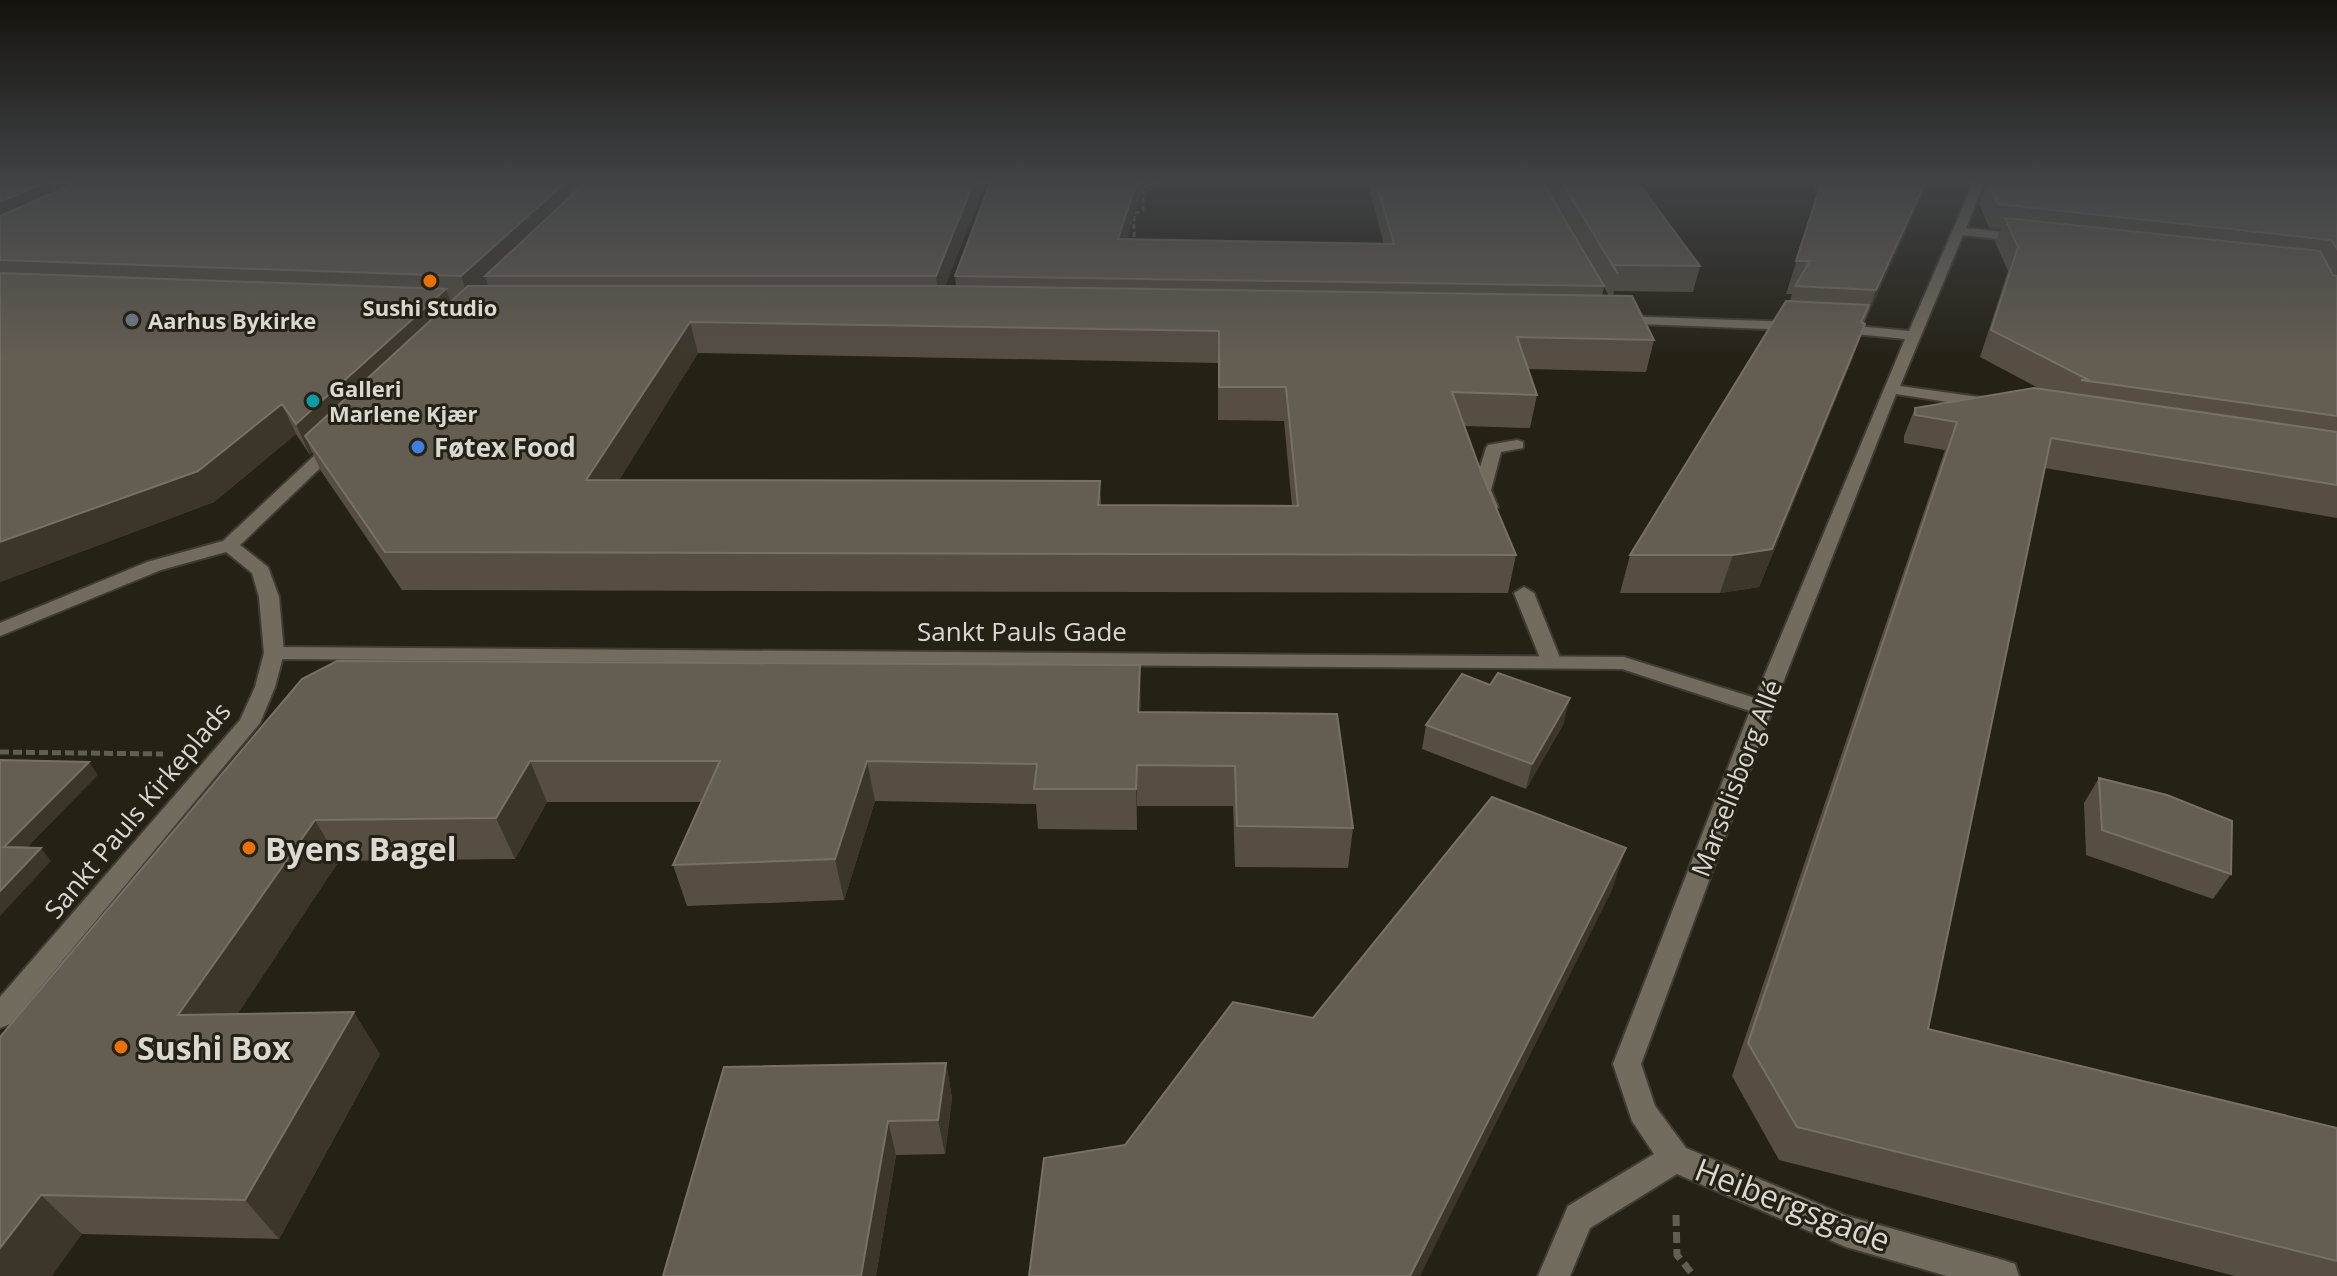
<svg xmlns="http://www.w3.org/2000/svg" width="2337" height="1276" font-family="'Open Sans',sans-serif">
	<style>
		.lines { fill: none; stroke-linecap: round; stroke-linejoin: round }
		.service-casing { stroke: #403c33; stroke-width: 4 }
		.minor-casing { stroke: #403c33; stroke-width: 4 }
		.tertiary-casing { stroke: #403c33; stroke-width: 4 }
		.path-far2 { stroke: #625e53; stroke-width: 3; stroke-dasharray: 5 3; stroke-linecap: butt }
		.path-far1 { stroke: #625e53; stroke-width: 5; stroke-dasharray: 9 4; stroke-linecap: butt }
		.path { stroke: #625e53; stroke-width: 7; stroke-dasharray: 11 6; stroke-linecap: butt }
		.service { fill: #726c5e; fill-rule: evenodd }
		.minor { fill: #726c5e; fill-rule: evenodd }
		.tertiary { fill: #726c5e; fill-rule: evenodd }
		.wall { fill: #564e43; fill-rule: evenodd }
		.shaded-wall { fill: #3c362a }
		.building { fill: #645d52; stroke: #777066; stroke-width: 2; fill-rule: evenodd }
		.food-dot { fill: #e8710a; stroke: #252115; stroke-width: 3 }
		.worship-dot { fill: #6b7280; stroke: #252115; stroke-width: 3 }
		.culture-dot { fill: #0f9aa8; stroke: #252115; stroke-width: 3 }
		.shop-dot { fill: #3f7fe0; stroke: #252115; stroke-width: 3 }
		.labels { text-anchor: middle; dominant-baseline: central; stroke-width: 6; stroke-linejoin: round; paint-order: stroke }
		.far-poi-label { font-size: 22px; font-weight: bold; fill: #dbd8d0; stroke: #252115; text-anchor: start }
		.poi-label { font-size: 26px; font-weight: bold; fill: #dbd8d0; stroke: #252115; text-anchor: start }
		.street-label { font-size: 26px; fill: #dbd8d0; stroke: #252115 }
		.near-poi-label { font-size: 32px; font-weight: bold; fill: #dbd8d0; stroke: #252115; text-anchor: start }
		.near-street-label { font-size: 32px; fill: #dbd8d0; stroke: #252115 }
	</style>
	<rect width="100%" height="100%" fill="#252115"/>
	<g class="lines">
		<defs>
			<path id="service" d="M1517 440 1523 442V448L1501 452 1491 490 1498 507 1489 512 1483 511 1473 490 1486 448 1488 445Z
				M1524 587 1534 593 1562 663 1559 668H1545L1542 663 1514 593Z"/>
			<path id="minor" d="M1974 181H1985L1966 228 2023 234 2029 238 2023 242 1963 235 1900 386 1993 399 2001 404 1993 409 1896 394 1773 708 1641 1064 1655 1106 1686 1148 1847 1216 2003 1260 2015 1264 2019 1276H1947L1846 1247 1677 1174 1590 1228 1570 1276H1538L1568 1206 1654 1154 1632 1121 1613 1064 1750 711 1622 669 274 659 264 653 274 647 1624 657 1755 698 1905 339 1836 332 1829 328 1836 324 1909 331Z
				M1620 316 1796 322 1803 326 1796 330 1615 323 1613 320Z"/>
			<path id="tertiary" d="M336 439 342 441V447L240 545 268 567 279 597 284 653 275 687 260 723 10 1024 0 1028V997L240 720 255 687 264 653 259 597 252 573 226 552 161 570 0 636V623L147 562 223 541 330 441Z"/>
		</defs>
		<use href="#service" class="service-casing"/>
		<use href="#minor" class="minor-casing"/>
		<use href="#tertiary" class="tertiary-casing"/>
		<path class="path-far2" d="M1134 245V214L1143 210V187L1157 181"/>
		<path class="path-far1" d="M0 752 163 754"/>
		<path class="path" d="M1676 1215 1677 1255 1694 1276"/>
		<use href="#service" class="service"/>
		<use href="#minor" class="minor"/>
		<use href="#tertiary" class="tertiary"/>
	</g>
	<path class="wall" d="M0 181H986L945 286 956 287 955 276 991 181H1145L1127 239 1384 244 1367 181H1637L1700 266 1693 292 1614 291 1613 296 1654 340 1646 372 1528 369 1537 395 1530 428 1464 426 1481 472 1516 555 1508 593 402 590 321 471 312 452 310 455 296 434 214 502 0 582ZM1604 287 1609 296H1602ZM698 353 1218 363V420L1284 421 1292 506 1101 505 1100 481 619 480Z
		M1812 181H1929L1864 323 1865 324 1853 357 1759 587 1720 593H1620L1630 555 1790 301 1792 294H1786L1818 194Z
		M1987 181H2337V518L2045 468 1928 1029 2337 1128V1276H2235L1779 1160 1732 1076 1945 450 1904 443V436L1915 408 2040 389 1980 357 2008 271 1995 242 2001 229 1989 228 1979 204Z
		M302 679 1140 712 1353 828 1348 868 1235 867 1233 806H1137V830L1038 829 1036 804 875 801 844 900 687 906 673 865 702 802H547L515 859 339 861 237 1014 380 1054 279 1239 82 1234 0 1276Z
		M1490 685 1564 723 1526 789 1422 749 1426 725Z
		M2099 778 2231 874 2213 899 2086 855 2084 803Z
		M946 1063 952 1098 945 1154 896 1155 876 1276H663Z"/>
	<path class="shaded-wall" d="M49 181H115L0 233V202Z
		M974 181H986L939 303 936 276Z
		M1137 181H1145L1119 265 1118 239Z
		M1926 181H1929L1864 324 1876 290Z
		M566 182 573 206 485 276 488 286 470 303 461 276Z
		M446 289 456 316 305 436 312 452 310 455 296 424Z
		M690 322 698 353 597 516 586 480Z
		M1865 324 1853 357 1759 587 1720 593 1733 555Z
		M282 404 296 434 214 502 0 582V542Z
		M1140 665 1141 705 1139 752 1138 712Z
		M1570 698 1564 723 1526 789 1532 764Z
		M530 761 547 802 515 859 496 818Z
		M867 761 875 801 844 900 835 859Z
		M89 762 98 775 15 860 4 847Z
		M1137 765V830L1136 789Z
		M315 820 339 861 210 1056 178 1015Z
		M41 848 51 861 0 916V891Z
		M1626 848 1612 890 1420 1276H1410Z
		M354 1012 380 1054 279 1239 245 1200Z
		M946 1063 952 1098 945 1154 938 1120Z
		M888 1121 896 1155 876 1276H861Z
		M41 1195 82 1234 52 1276H0V1248Z"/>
	<path class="building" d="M0 181H49L0 202Z
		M80 181H544L566 182 461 276 0 260V216Z
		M587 181H974L936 276H485Z
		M991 181H1137L1118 239 1394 244 1376 181H1542L1604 286 955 276Z
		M1561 181H1637L1700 266 1613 265 1618 274Z
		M1822 181H1926L1876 290 1795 286 1810 261H1796Z
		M2337 181V249L2331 240 1998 204 1988 182Z
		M2005 218 2320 251 2333 275 2337 276V416L2081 380 2087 379 1991 330 2018 247Z
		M0 273 446 289 296 424 282 404 198 471 0 542Z
		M468 286H943L1632 296 1654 340 1517 337 1537 395 1452 392 1481 472 1516 555 385 552 305 436ZM690 322 1219 331V387H1286L1298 506 1098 505 1100 481 586 480Z
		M1786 301 1869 305 1861 322 1865 324 1772 549 1733 555H1630Z
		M2034 388 2337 432V485L2051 438 1928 1029 2337 1128V1261L1797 1127 1748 1043 1957 422 1915 415V408Z
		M337 661 1140 665 1138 712 1337 714 1353 828 1237 826 1235 766 1137 765 1136 789H1034L1037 764 867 761 835 859 673 865 720 761H530L496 818 315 820 178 1015 354 1012 245 1200 41 1195 0 1248V1037L302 679Z
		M1498 673 1570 698 1532 764 1426 725 1462 674 1490 685Z
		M0 760 89 762 4 847 41 848 0 891Z
		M2099 778 2167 795 2232 821 2231 874 2102 830Z
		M1492 797 1626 848 1410 1276H1029L1044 1158 1125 1145 1233 1002 1313 1018Z
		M946 1063 938 1120 888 1121 861 1276H663L724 1067Z"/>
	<linearGradient id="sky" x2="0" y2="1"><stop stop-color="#14120c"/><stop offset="0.5" stop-color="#404346"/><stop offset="1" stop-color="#404346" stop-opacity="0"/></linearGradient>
	<rect width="2337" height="360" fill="url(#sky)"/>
	<g class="food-dot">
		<circle cx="430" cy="281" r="8"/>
		<circle cx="249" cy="848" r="8"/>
		<circle cx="121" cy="1047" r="8"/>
	</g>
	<circle class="worship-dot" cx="132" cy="320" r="8"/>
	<circle class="culture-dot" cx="313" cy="401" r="8"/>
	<circle class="shop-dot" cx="418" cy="447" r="8"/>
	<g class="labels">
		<g class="far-poi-label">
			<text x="430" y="307" text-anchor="middle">Sushi Studio</text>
			<text x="148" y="320">Aarhus Bykirke</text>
			<text x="329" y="388">Galleri<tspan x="329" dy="25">Marlene Kjær</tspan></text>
		</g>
		<g class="poi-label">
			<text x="434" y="447">Føtex Food</text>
		</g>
		<g class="street-label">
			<text x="1022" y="631">Sankt Pauls Gade</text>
			<text transform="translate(1736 778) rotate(-69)">Marselisborg Allé</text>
			<text transform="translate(137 810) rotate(-50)">Sankt Pauls Kirkeplads</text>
		</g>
		<g class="near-poi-label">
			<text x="265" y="848">Byens Bagel</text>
			<text x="137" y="1047">Sushi Box</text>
		</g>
		<g class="near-street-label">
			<text transform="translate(1793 1204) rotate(21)">Heibergsgade</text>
		</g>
	</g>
</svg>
